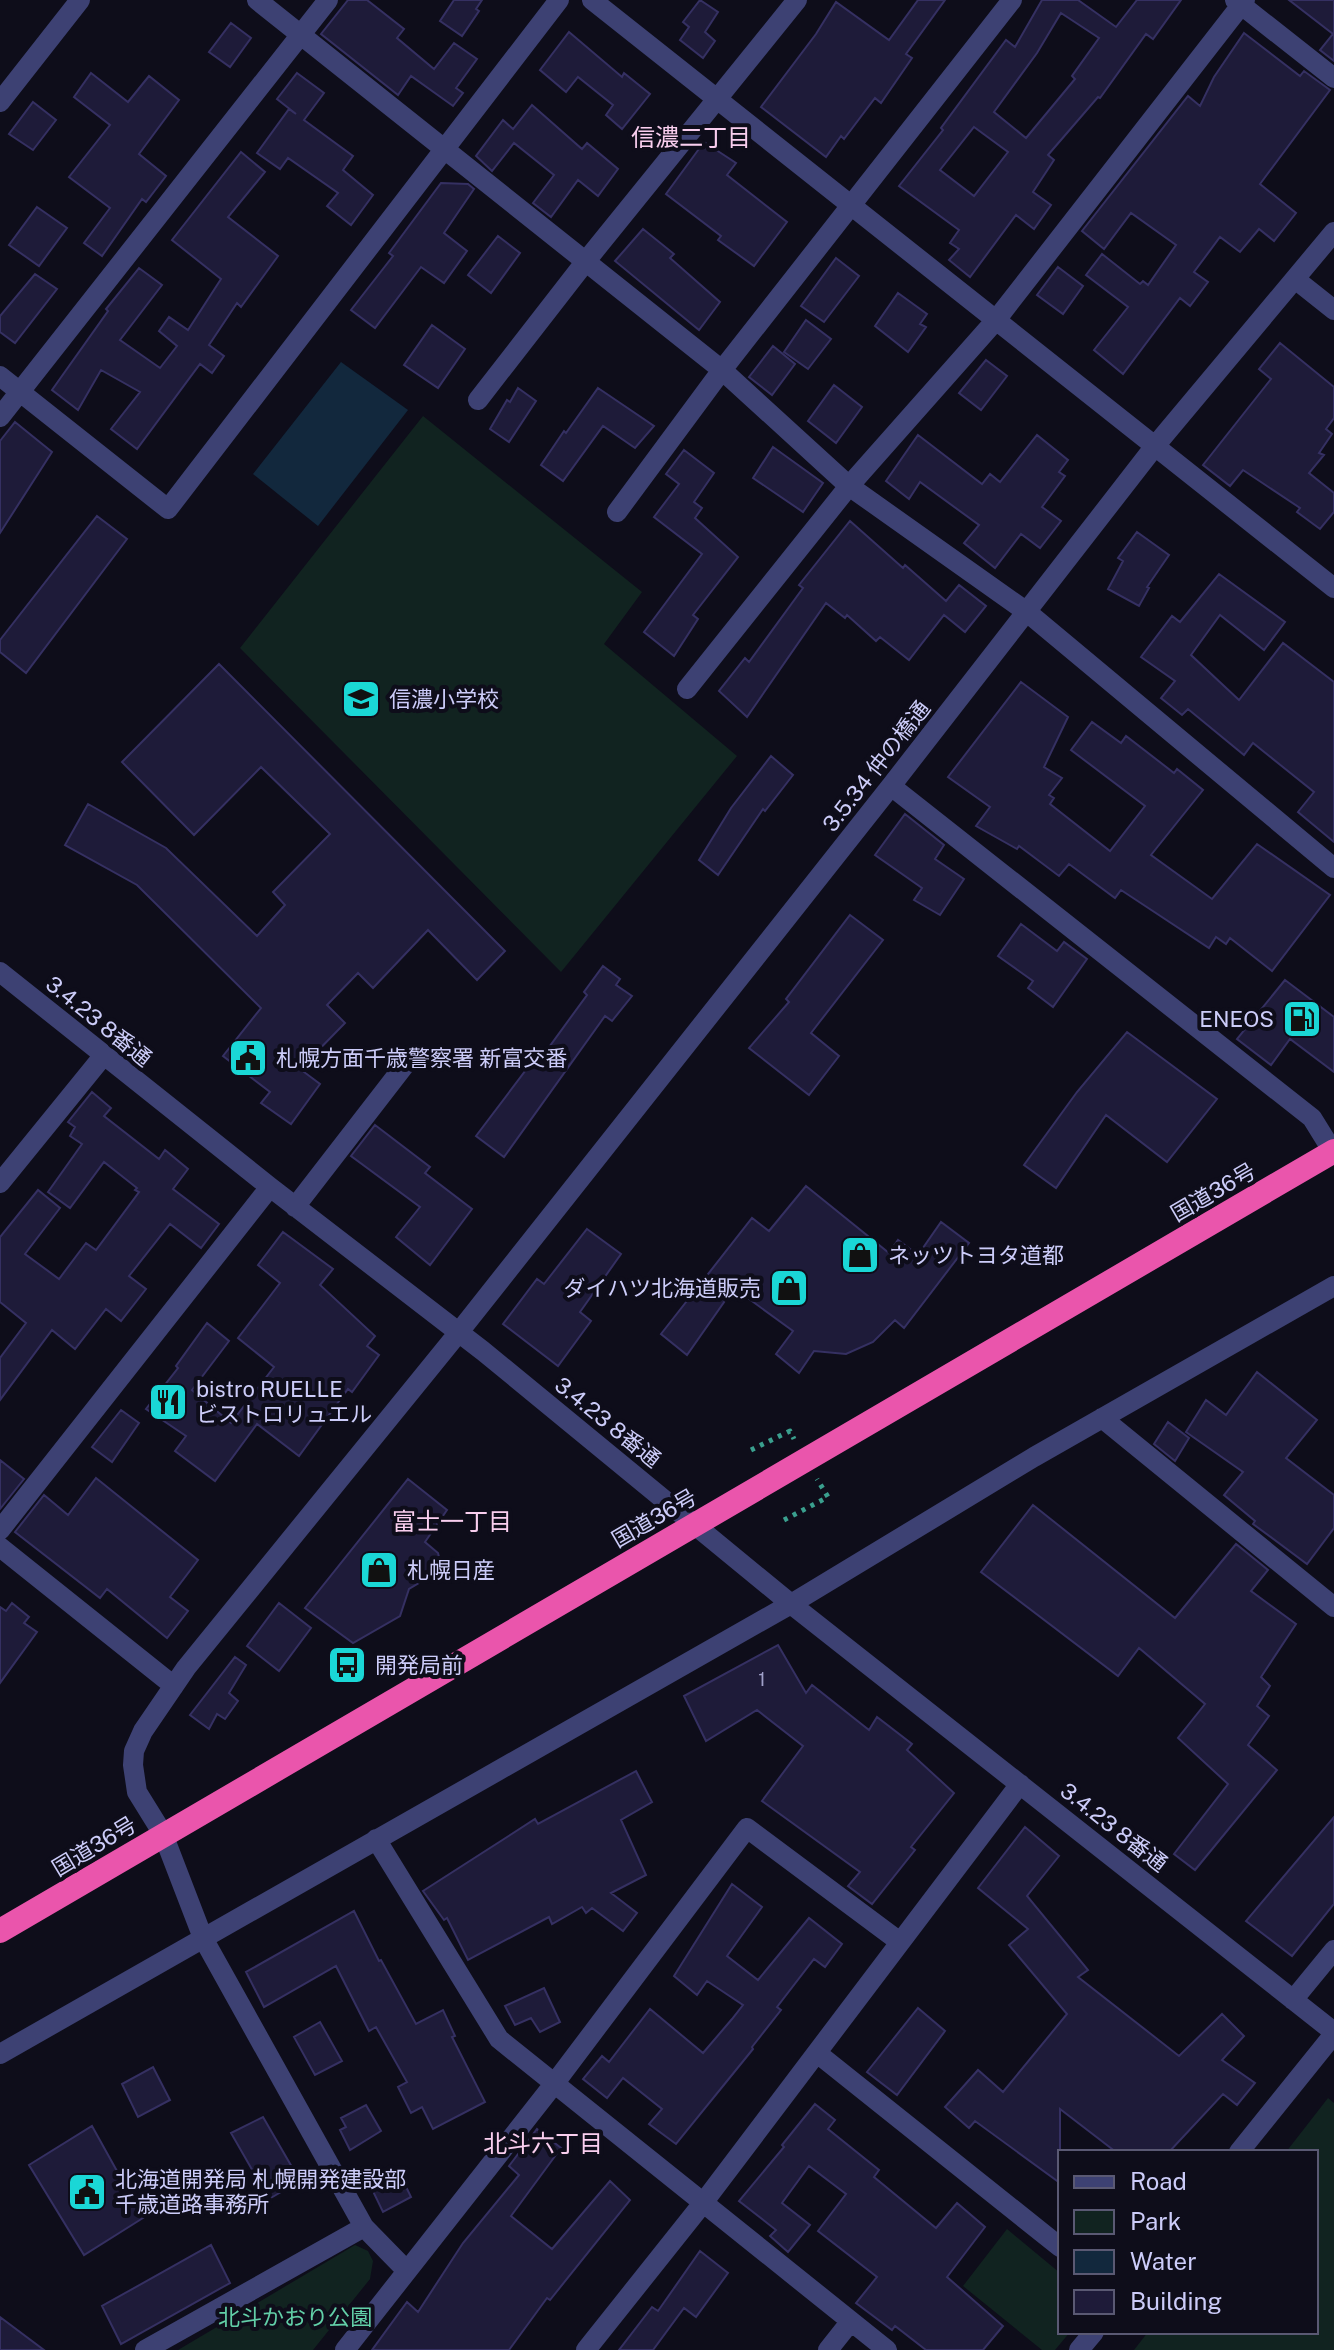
<svg xmlns="http://www.w3.org/2000/svg" width="1334" height="2350" font-family="'Public Sans','Noto Sans JP',sans-serif">
	<style>
		.green { fill: #112320 }
		.water { fill: #12283d }
		.building { fill: #1e1b39; stroke: #353062; stroke-width: 2; fill-rule: evenodd }
		.lines { fill: none; stroke-linecap: round; stroke-linejoin: round }
		.path { stroke: #3a9f8e; stroke-width: 5; stroke-dasharray: 4 6; stroke-linecap: butt }
		.minor { stroke: #3d4173; stroke-width: 20 }
		.highway { stroke: #ea55ac; stroke-width: 24 }
		.labels { text-anchor: middle; dominant-baseline: central; stroke-width: 8; stroke-linejoin: round; paint-order: stroke }
		.number-label { font-size: 18px; fill: #a0a0c9 }
		.poi-label { font-size: 22px; fill: #ccccf9; stroke: #0e0d1a; text-anchor: start }
		.street-label { font-size: 22px; fill: #ccccf9; stroke: #0e0d1a }
		.park-label { font-size: 22px; fill: #62cfa8; stroke: #0e0d1a }
		.neighbourhood-label { font-size: 24px; fill: #f9ceee; stroke: #0e0d1a }
	</style>
	<rect width="100%" height="100%" fill="#0e0d1a"/>
	<path class="green" d="M423 416 642 592 604 644 737 756 561 972 240 648Z
		M1328 2098 1334 2103V2350H1134L1148 2332H1316V2152H1286Z
		M1007 2229 1060 2273V2332H1070L1055 2350H1042L963 2286Z
		M355 2245 368 2251 373 2261 370 2279 313 2350H178Z"/>
	<path class="water" d="M341 362 408 410 318 526 253 474Z"/>
	<path class="building" d="M348 0H367L404 29 397 38 434 69 454 43 477 59 456 88 463 93 453 106 411 76 398 95 321 34Z
		M454 0H482L476 9 479 11 462 36 440 21Z
		M700 0 718 12 705 32 715 41 703 58 680 40 689 27 683 22Z
		M918 0H945L906 54 912 58 881 103 875 98 844 139 841 136 826 157 761 107 816 34 836 2 889 40Z
		M1042 0H1078L1116 27 1137 0H1181L1153 39 1146 34 1100 98 1098 97 1048 155 1054 160 1033 192 1051 205 1034 229 1016 215 970 277 949 260 959 249 950 243 959 230 899 186 943 130 941 128 1006 40 1015 47ZM1061 13 1099 38 1072 76 1075 79 1026 138 994 112 1037 53ZM974 127 1008 152 974 196 940 170Z
		M1289 0H1334V61L1320 50 1333 34Z
		M231 23 251 38 230 67 209 52Z
		M569 32 622 77 624 73 650 94 622 129 606 115 613 105 578 77 566 92 540 70Z
		M1244 33 1300 76 1304 71 1330 90 1260 184 1296 213 1274 241 1259 229 1240 252 1220 237 1194 272 1208 282 1190 306 1180 298 1123 374 1094 350 1128 307 1086 275 1102 254 1140 284 1143 281 1148 285 1176 245 1131 213 1104 249 1082 231 1188 96 1200 106 1214 77Z
		M91 73 128 102 149 76 179 100 139 154 166 176 146 202 142 199 102 256 84 243 110 208 69 177 110 125 74 97Z
		M297 73 324 93 304 120 353 156 343 170 373 195 351 225 327 206 338 193 288 158 280 169 257 153 289 109 296 114 277 99Z
		M33 102 56 120 33 150 9 134Z
		M532 105 582 149 587 143 618 169 598 196 578 180 551 217 533 203 554 175 514 143 492 171 476 156 503 120 513 129Z
		M704 142 736 163 727 175 787 222 754 266 718 240 721 236 666 194Z
		M241 152 265 172 228 217 278 256 241 307 237 303 209 345 224 356 212 373 200 364 137 449 111 429 140 392 101 370 78 410 52 390 108 311 106 309 139 268 162 285 120 340 160 368 177 346 159 331 169 317 188 330 221 279 172 240Z
		M441 183 468 184 474 189 444 233 467 251 444 283 421 267 375 328 351 310 393 256 389 253Z
		M37 207 67 228 39 266 9 245Z
		M643 229 674 254 670 258 720 302 699 330 615 261Z
		M498 236 520 253 491 293 468 275Z
		M836 258 859 276 824 322 801 306Z
		M1058 267 1083 286 1063 314 1037 295Z
		M35 274 57 289 15 343 0 332V316Z
		M898 293 927 314 920 324 926 327 908 352 875 326Z
		M806 320 831 339 808 369 784 352Z
		M432 325 465 349 438 388 404 365Z
		M1280 343 1334 387V418L1326 429 1332 434 1319 453 1324 455 1309 473 1334 493V512L1320 529 1297 512 1300 508 1243 470 1230 486 1203 465 1271 379 1259 369Z
		M773 346 795 364 772 395 749 377Z
		M986 360 1007 376 981 410 959 393Z
		M834 385 862 407 836 443 808 421Z
		M518 388 536 401 509 442 490 429 507 400 510 402Z
		M598 388 654 426 635 448 603 426 563 481 541 465 564 431 566 433Z
		M15 422 52 452 0 533V441Z
		M918 435 982 484 990 474 1000 482 1037 435 1068 460 1059 472 1065 476 1042 507 1061 521 1040 548 1021 534 995 568 964 543 979 525 920 482 909 499 886 481Z
		M773 447 823 483 803 512 753 478Z
		M684 450 714 473 694 502 702 508 695 518 738 557 693 615 698 619 674 656 644 632 702 554 654 517 679 484 666 474Z
		M97 516 127 539 26 673 0 652V640Z
		M850 521 903 568 905 565 946 601 959 585 986 606 965 632 944 615 909 660 880 637 876 641 847 615 845 618 826 603 747 717 719 691 745 658 749 662 803 588 799 585Z
		M1137 532 1169 555 1147 587 1149 588 1139 606 1108 589 1123 561 1118 558Z
		M1219 574 1285 622 1264 650 1220 615 1191 655 1239 700 1283 643 1334 682V842L1298 812 1314 792 1253 743 1244 755 1188 709 1182 715 1161 698 1175 681 1141 657 1172 616 1180 622Z
		M219 664 505 951 477 980 428 930 373 988 358 973 327 1005 345 1023 300 1069 320 1084 291 1124 261 1103 270 1092 223 1056 261 1008 137 885 65 845 88 804 166 848 257 936 285 905 273 892 330 834 261 767 194 835 122 762Z
		M1021 682 1068 717 1044 767 1062 778 1049 795 1054 798 1050 804 1110 851 1145 806 1071 750 1092 722 1121 743 1126 736 1174 773 1177 769 1203 790 1151 855 1212 899 1257 844 1330 895 1272 971 1230 938 1226 944 1216 937 1209 948 1121 890 1115 898 1069 864 1059 876 1019 846 1017 849 976 826 990 807 948 777Z
		M771 756 793 775 765 811 763 809 718 875 699 860 731 808Z
		M905 814 944 845 935 859 964 879 940 915 914 900 922 888 875 855Z
		M850 915 883 940 811 1033 839 1056 809 1095 749 1048 789 1002 786 999Z
		M1021 924 1057 951 1064 942 1087 959 1053 1007 1028 988 1033 981 998 956Z
		M603 966 620 979 616 985 632 996 612 1021 605 1016 504 1157 476 1136 532 1062 536 1065 587 995 584 992Z
		M1285 980 1334 1017V1072L1290 1039 1271 1065 1237 1039Z
		M1127 1032 1217 1099 1167 1162 1106 1115 1056 1188 1024 1165 1077 1092Z
		M92 1092 111 1108 104 1116 159 1159 165 1150 188 1169 173 1189 219 1224 201 1248 170 1224 129 1276 146 1289 121 1321 106 1309 75 1349 52 1330 0 1400V1358L26 1323 0 1302V1237L38 1190 60 1208 25 1254 59 1279 86 1243 96 1250 139 1192 135 1190 137 1188 104 1162 70 1208 48 1192 82 1144 70 1136 75 1127 68 1122Z
		M375 1125 430 1167 425 1173 472 1209 430 1265 396 1237 420 1207 351 1156Z
		M806 1186 889 1253 898 1240 918 1255 941 1222 969 1243 904 1328 895 1320 873 1342 846 1354 814 1351 799 1373 776 1354 793 1331 734 1288 687 1355 661 1334 752 1218 769 1231Z
		M587 1229 621 1254 580 1312 591 1321 558 1366 503 1324 537 1279 544 1284Z
		M283 1232 333 1269 320 1285 375 1336 367 1346 379 1355 352 1392 348 1389 299 1456 257 1424 215 1481 175 1451 186 1436 146 1409 178 1368 176 1366 207 1323 229 1341 192 1390 231 1423 274 1367 238 1338 280 1283 258 1265Z
		M1257 1372 1317 1420 1286 1458 1334 1495V1528L1307 1564 1253 1524 1255 1521 1224 1495 1243 1472 1186 1432 1206 1400 1226 1415Z
		M121 1410 139 1423 112 1462 92 1447Z
		M1168 1422 1189 1438 1175 1461 1154 1444Z
		M0 1460 24 1479 0 1509Z
		M96 1478 198 1560 170 1597 188 1611 167 1638 107 1589 100 1598 15 1532 44 1495 68 1515Z
		M408 1479 447 1510 425 1542 438 1553 440 1561 434 1574 409 1589 400 1616 353 1643 305 1608Z
		M1033 1505 1175 1618 1236 1544 1268 1570 1251 1591 1296 1624 1261 1677 1270 1686 1257 1706 1269 1716 1248 1745 1277 1770 1195 1870 1174 1854 1228 1784 1178 1738 1205 1704 1139 1648 1118 1676 981 1572Z
		M12 1603 29 1617 24 1623 37 1632 0 1683V1607L6 1611Z
		M279 1603 311 1628 279 1671 247 1646Z
		M778 1645 806 1693 812 1685 869 1730 877 1717 912 1744 907 1750 954 1793 911 1847 915 1850 872 1904 848 1886 860 1872 762 1801 803 1746 757 1710 706 1741 684 1696Z
		M235 1657 246 1665 229 1693 238 1701 225 1719 217 1714 209 1729 190 1715Z
		M636 1771 652 1802 621 1820 646 1875 611 1893 637 1913 623 1931 592 1908 586 1913 582 1907 552 1924 549 1917 468 1960 447 1918 444 1920 423 1891 535 1819 538 1824Z
		M1334 1817V1904L1292 1956 1246 1921Z
		M1025 1827 1059 1856 1027 1896 1088 1970 1078 1977 1179 2056 1222 2014 1244 2036 1222 2060 1255 2083 1237 2105 1223 2094 1169 2152H1116L1060 2109V2183L975 2121 969 2128 945 2107 978 2070 1003 2092 1067 2014 1009 1945 1028 1929 978 1888Z
		M732 1884 762 1907 727 1956 758 1980 809 1918 842 1944 825 1967 814 1959 777 2007 781 2010 752 2047 753 2049 676 2144 649 2124 662 2109 623 2078 607 2098 583 2079 602 2056 609 2062 650 2009 703 2053 732 2019 743 2005 707 1981 697 1995 674 1976Z
		M354 1911 379 1961 381 1960 416 2024 443 2010 455 2036 452 2037 485 2102 433 2129 422 2107 411 2113 398 2087 407 2082 376 2027 369 2031 336 1966 264 2007 246 1972Z
		M544 1988 560 2022 540 2032 531 2018 515 2025 505 2006Z
		M918 2008 945 2031 897 2095 867 2072Z
		M320 2022 342 2061 315 2075 294 2037Z
		M153 2067 170 2100 138 2117 122 2084Z
		M815 2104 835 2120 828 2129 879 2170 874 2177 936 2228 957 2203 985 2227 947 2277 1003 2326 983 2350H926L895 2326 892 2330 856 2303 877 2277 818 2231 846 2194 809 2166 782 2203 810 2225 788 2252 770 2236 776 2230 739 2201 784 2147 782 2145Z
		M366 2105 381 2131 350 2150 340 2130 346 2127 341 2118Z
		M263 2117 300 2181 269 2199 231 2133Z
		M92 2126 143 2218 84 2255 29 2165Z
		M537 2129 561 2148 511 2216 552 2249 610 2181 630 2200 550 2300 547 2298 509 2350H372L407 2302 418 2312 463 2243 519 2175 509 2166Z
		M397 2168 411 2197 383 2212 369 2183Z
		M211 2245 230 2283 121 2344 102 2306Z
		M700 2251 728 2273 696 2317 684 2308 653 2350H619L652 2307 658 2311Z
		M0 2317 44 2350H0Z"/>
	<g class="lines">
		<path class="path" d="M751 1450 790 1431 794 1439
			M784 1520 828 1497 817 1479"/>
		<path class="minor" d="M257 0 722 370 849 486 1027 612 1334 868
			M592 0 1334 588
			M1235 0 1334 78
			M0 102 80 0
			M1295 279 1334 310
			M0 376 168 509 559 0
			M478 400 586 261 797 0
			M0 417 328 0
			M617 512 722 370 1012 0
			M687 689 849 486 996 320 1245 0
			M891 786 1312 1118 1333 1152
			M0 972 270 1187 483 1351 791 1604 1334 2032
			M0 1183 104 1055
			M295 1207 411 1057
			M1102 1418 1334 1607
			M0 1530 270 1187
			M0 1547 174 1686
			M376 1839 499 2039 887 2350
			M1293 2000 1334 1950
			M817 2053 1060 2247
			M0 2054 791 1604 1034 1457 1334 1286
			M1239 2152 1334 2034
			M407 2271 364 2227 203 1938 163 1834 137 1792 133 1765 134 1751 143 1731 186 1668 459 1332 891 786 1155 446 1334 232
			M145 2350 364 2227
			M345 2350 554 2084 747 1828 900 1942
			M586 2350 703 2203 1020 1784
			M828 2350 851 2321
			M1079 2350 1094 2332"/>
		<path class="highway" d="M0 1931 1334 1151"/>
	</g>
	<defs>
		<symbol id="school-square" viewBox="-11 -11 22 22"><rect x="-9" y="-9" width="18" height="18" rx="4" fill="#1ad7d6" stroke="#0e0d1a"/><path d="M0-5L7-2L0 1L-7-2ZM-4 1L0 2.5L4 1V4Q0 6-4 4Z" fill="#111"/></symbol>
		<symbol id="fuel-square" viewBox="-11 -11 22 22"><rect x="-9" y="-9" width="18" height="18" rx="4" fill="#1ad7d6" stroke="#0e0d1a"/><path d="M-5.5-6h7V0h2V4h1.3V-2.5L3-4.5l.8-.8L6-3V5H2.5V1h-1V6h-7ZM-4.2-4.7v3.2H.2V-4.7Z" fill="#111"/></symbol>
		<symbol id="civic-square" viewBox="-11 -11 22 22"><rect x="-9" y="-9" width="18" height="18" rx="4" fill="#1ad7d6" stroke="#0e0d1a"/><path d="M-.6-6.5H3V-4.5H.6V-3L4-1V1h2V6H-6V1h2V-1L-.6-3ZM-1.2 2.5V6h2.4V2.5Z" fill="#111"/></symbol>
		<symbol id="shop-square" viewBox="-11 -11 22 22"><rect x="-9" y="-9" width="18" height="18" rx="4" fill="#1ad7d6" stroke="#0e0d1a"/><path d="M-5-2.5h2.3a2.7 3.5 0 0 1 5.4 0H5L5.5 6h-11ZM-1.5-2.5h3a1.5 2.3 0 0 0-3 0Z" fill="#111"/></symbol>
		<symbol id="restaurant-square" viewBox="-11 -11 22 22"><rect x="-9" y="-9" width="18" height="18" rx="4" fill="#1ad7d6" stroke="#0e0d1a"/><path d="M-5-6h1v4h1v-4h1v4h1v-4h1v5L-1.5 .5V6h-2V.5L-5-1ZM5-6V6H3V1.5H1.5Q1.5-4 5-6Z" fill="#111"/></symbol>
		<symbol id="bus-square" viewBox="-11 -11 22 22"><rect x="-9" y="-9" width="18" height="18" rx="4" fill="#1ad7d6" stroke="#0e0d1a"/><path d="M-5-6H5V4H4V6H2V4H-2V6H-4V4H-5ZM-3.5-4V0h7V-4ZM-3.5 1.2v1.5H-2V1.2ZM2 1.2v1.5H3.5V1.2Z" fill="#111"/></symbol>
	</defs>
	<g fill-rule="evenodd">
		<use href="#school-square" x="339" y="677" width="44" height="44"/>
		<use href="#fuel-square" x="1280" y="997" width="44" height="44"/>
		<use href="#civic-square" x="226" y="1036" width="44" height="44"/>
		<use href="#shop-square" x="838" y="1233" width="44" height="44"/>
		<use href="#shop-square" x="767" y="1266" width="44" height="44"/>
		<use href="#restaurant-square" x="146" y="1380" width="44" height="44"/>
		<use href="#shop-square" x="357" y="1548" width="44" height="44"/>
		<use href="#bus-square" x="325" y="1643" width="44" height="44"/>
		<use href="#civic-square" x="65" y="2170" width="44" height="44"/>
	</g>
	<g class="labels">
		<g class="number-label">
			<text x="762" y="1679">1</text>
		</g>
		<g class="poi-label">
			<text x="389" y="699">信濃小学校</text>
			<text x="1274" y="1019" text-anchor="end">ENEOS</text>
			<text x="276" y="1058">札幌方面千歳警察署 新富交番</text>
			<text x="888" y="1255">ネッツトヨタ道都</text>
			<text x="761" y="1288" text-anchor="end">ダイハツ北海道販売</text>
			<text x="196" y="1389">bistro RUELLE<tspan x="196" dy="25">ビストロリュエル</tspan></text>
			<text x="407" y="1570">札幌日産</text>
			<text x="375" y="1665">開発局前</text>
			<text x="115" y="2179">北海道開発局 札幌開発建設部<tspan x="115" dy="25">千歳道路事務所</tspan></text>
		</g>
		<g class="street-label">
			<text transform="translate(876 766) rotate(-52)">3.5.34 仲の橋通</text>
			<text transform="translate(99 1021) rotate(39)">3.4.23 8番通</text>
			<text transform="translate(1213 1192) rotate(-30)">国道36号</text>
			<text transform="translate(608 1422) rotate(39)">3.4.23 8番通</text>
			<text transform="translate(654 1518) rotate(-30)">国道36号</text>
			<text transform="translate(1114 1827) rotate(38)">3.4.23 8番通</text>
			<text transform="translate(94 1846) rotate(-31)">国道36号</text>
		</g>
		<g class="park-label">
			<text x="295" y="2317">北斗かおり公園</text>
		</g>
		<g class="neighbourhood-label">
			<text x="691" y="137">信濃二丁目</text>
			<text x="452" y="1521">富士一丁目</text>
			<text x="543" y="2143">北斗六丁目</text>
		</g>
	</g>
	<rect x="1058" y="2150" width="260" height="184" fill="#0e0d1a" stroke="#5a5973" stroke-width="2"/>
	<rect x="1074" y="2176" width="40" height="12" fill="#3d4173" stroke="#5a5973" stroke-width="2"/>
	<text x="1130" y="2190" font-size="24" fill="#ccccf9">Road</text>
	<rect x="1074" y="2210" width="40" height="24" fill="#112320" stroke="#5a5973" stroke-width="2"/>
	<text x="1130" y="2230" font-size="24" fill="#ccccf9">Park</text>
	<rect x="1074" y="2250" width="40" height="24" fill="#12283d" stroke="#5a5973" stroke-width="2"/>
	<text x="1130" y="2270" font-size="24" fill="#ccccf9">Water</text>
	<rect x="1074" y="2290" width="40" height="24" fill="#1e1b39" stroke="#5a5973" stroke-width="2"/>
	<text x="1130" y="2310" font-size="24" fill="#ccccf9">Building</text>
</svg>
